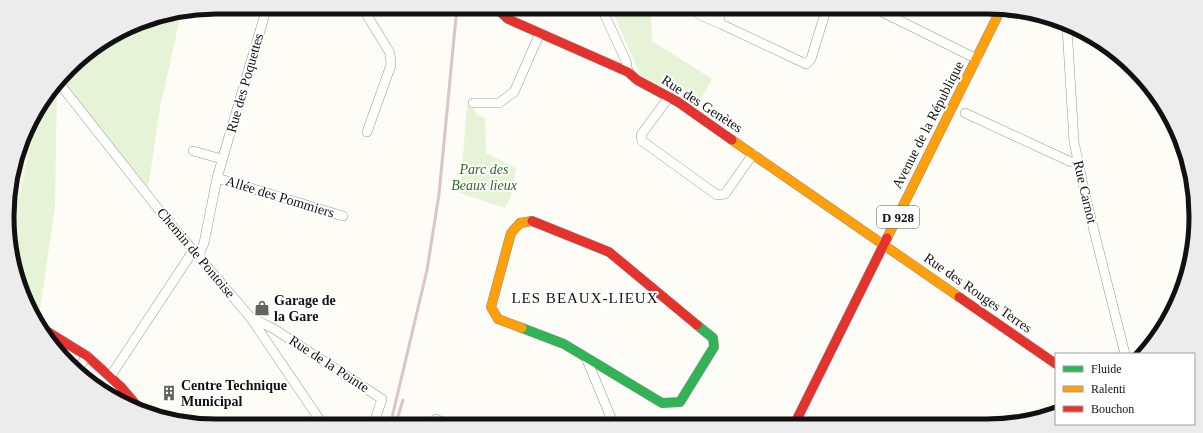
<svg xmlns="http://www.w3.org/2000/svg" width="1203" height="433" font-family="Georgia,serif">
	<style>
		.farmland { fill: #f9f7e4 }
		.green { fill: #e7f3d7 }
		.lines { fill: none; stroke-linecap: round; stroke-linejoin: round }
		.street-casing { stroke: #979795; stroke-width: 10 }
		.fast-casing { stroke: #8e8d8b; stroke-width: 10 }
		.slow-casing { stroke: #8e8d8b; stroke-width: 10 }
		.jam-casing { stroke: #8e8d8b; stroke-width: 10 }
		.street { stroke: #fffffe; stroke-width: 9 }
		.fast { stroke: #30b455; stroke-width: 9 }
		.slow { stroke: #ff9f0a; stroke-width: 9 }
		.jam { stroke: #e5322d; stroke-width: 9 }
		.rail { stroke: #d9c6c7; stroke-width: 3 }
		.labels { text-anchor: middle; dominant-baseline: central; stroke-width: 4; stroke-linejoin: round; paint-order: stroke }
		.shield { fill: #fff; stroke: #585858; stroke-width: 1 }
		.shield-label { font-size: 13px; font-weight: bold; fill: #111 }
		.street-label { font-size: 14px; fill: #111; stroke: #fff }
		.park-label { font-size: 14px; font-style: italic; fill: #2f6b1f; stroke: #fff }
		.poi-label { font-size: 14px; font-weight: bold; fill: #111; stroke: #fff; text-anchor: start }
		.neighbourhood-label { font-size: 15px; letter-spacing: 1px; fill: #111; stroke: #fff }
		.rim { fill: none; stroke: #111; stroke-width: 5 }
	</style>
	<rect width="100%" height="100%" fill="#fdfcf7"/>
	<path class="farmland" d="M37 109 21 192 9 194V189Z"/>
	<path class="green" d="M611 7H653L651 14 652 41 712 79 698 104 640 75Z
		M167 15 180 18 160 108 147 194 61 81 79 59 149 18Z
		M57 85 55 207 38 323 11 258 9 194 21 192 37 109Z
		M467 106H473L477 115 485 118 486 153 516 168 511 196 505 208 460 193Z"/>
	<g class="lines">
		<defs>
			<path id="street" d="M362 7 390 53 391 65 367 132
				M601 7 626 61 628 72
				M703 7 700 15 721 24
				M723 7 719 18 721 24 806 64 811 59 827 7
				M876 9 977 59
				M1067 27 1074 142 1087 203 1125 354
				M59 83 163 215 250 317 324 426
				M669 97 641 135 642 141 717 195 725 194 753 154
				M473 103H499L514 92 540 33
				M965 113 1071 162H1078
				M193 151 222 159
				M217 178 343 216
				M198 257 204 243 217 178 267 7
				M250 317 274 329 382 399 373 426
				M587 360 614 425
				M77 370 87 356
				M110 377 193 251
				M430 426 436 419 448 425"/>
			<path id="fast" d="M522 328 564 344 662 403 680 402 714 347 713 338 697 325"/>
			<path id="slow" d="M732 140 959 297
				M887 238 1001 9
				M522 328 498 319 491 307 511 233 520 223 532 221"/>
			<path id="jam" d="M495 7 508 19 628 72 637 80 678 102 732 140
				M532 221 609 252 697 325
				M959 297 1056 364
				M40 327 87 356 121 387 138 407
				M794 425 887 238"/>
		</defs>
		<use href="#street" class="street-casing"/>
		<use href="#fast" class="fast-casing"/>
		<use href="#slow" class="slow-casing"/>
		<use href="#jam" class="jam-casing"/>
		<use href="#street" class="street"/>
		<use href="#fast" class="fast"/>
		<use href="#slow" class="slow"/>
		<use href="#jam" class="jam"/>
		<path class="rail" d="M390 426 427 270 439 194 457 7
			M395 426 403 400"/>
	</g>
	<defs>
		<symbol id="shop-bare" viewBox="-9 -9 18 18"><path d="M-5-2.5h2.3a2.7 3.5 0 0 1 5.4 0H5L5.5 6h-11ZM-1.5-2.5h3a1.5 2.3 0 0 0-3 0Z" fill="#646362" stroke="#fff" stroke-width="2.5" paint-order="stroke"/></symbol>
		<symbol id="building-bare" viewBox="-9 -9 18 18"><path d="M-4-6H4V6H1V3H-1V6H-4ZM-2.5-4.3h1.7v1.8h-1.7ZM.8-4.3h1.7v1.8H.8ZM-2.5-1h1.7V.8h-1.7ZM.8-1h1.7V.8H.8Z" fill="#646362" stroke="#fff" stroke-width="2.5" paint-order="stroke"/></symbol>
	</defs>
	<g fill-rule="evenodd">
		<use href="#shop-bare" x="251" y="297" width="22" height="22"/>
		<use href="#building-bare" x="158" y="382" width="22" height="22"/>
	</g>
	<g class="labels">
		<rect class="shield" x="877" y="206" width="42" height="22" rx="3"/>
		<g class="shield-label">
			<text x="898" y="217">D 928</text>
		</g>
		<g class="street-label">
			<text transform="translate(245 83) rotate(-74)">Rue des Poquettes</text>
			<text transform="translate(702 104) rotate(33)">Rue des Genètes</text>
			<text transform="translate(928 125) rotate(-63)">Avenue de la République</text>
			<text transform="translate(1085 192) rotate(77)">Rue Carnot</text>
			<text transform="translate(280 197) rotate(17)">Allée des Pommiers</text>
			<text transform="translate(196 253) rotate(50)">Chemin de Pontoise</text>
			<text transform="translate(978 293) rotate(35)">Rue des Rouges Terres</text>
			<text transform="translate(329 364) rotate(33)">Rue de la Pointe</text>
		</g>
		<g class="park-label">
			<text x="484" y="169">Parc des<tspan x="484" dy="16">Beaux lieux</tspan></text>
		</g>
		<g class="poi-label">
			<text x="274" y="300">Garage de<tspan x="274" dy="16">la Gare</tspan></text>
			<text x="181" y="385">Centre Technique<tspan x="181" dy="16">Municipal</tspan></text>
		</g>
		<g class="neighbourhood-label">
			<text x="585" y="298">LES BEAUX-LIEUX</text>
		</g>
	</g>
	<path d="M0 0H1203V433H0ZM216 14H987A202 202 0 0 1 1189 216V217A202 202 0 0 1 987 419H216A202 202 0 0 1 14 217V216A202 202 0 0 1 216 14Z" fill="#ececec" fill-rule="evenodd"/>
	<path class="rim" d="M216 14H987A202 202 0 0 1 1189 216V217A202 202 0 0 1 987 419H216A202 202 0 0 1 14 217V216A202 202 0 0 1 216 14Z"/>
	<rect x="1055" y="353" width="140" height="72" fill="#ffffff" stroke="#a0a0a0"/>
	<rect x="1063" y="366" width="20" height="6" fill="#30b455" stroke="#a0a0a0"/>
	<text x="1091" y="373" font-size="12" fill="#111111">Fluide</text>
	<rect x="1063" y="386" width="20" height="6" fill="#ff9f0a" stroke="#a0a0a0"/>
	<text x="1091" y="393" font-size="12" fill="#111111">Ralenti</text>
	<rect x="1063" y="406" width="20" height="6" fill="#e5322d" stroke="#a0a0a0"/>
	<text x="1091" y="413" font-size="12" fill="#111111">Bouchon</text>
</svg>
